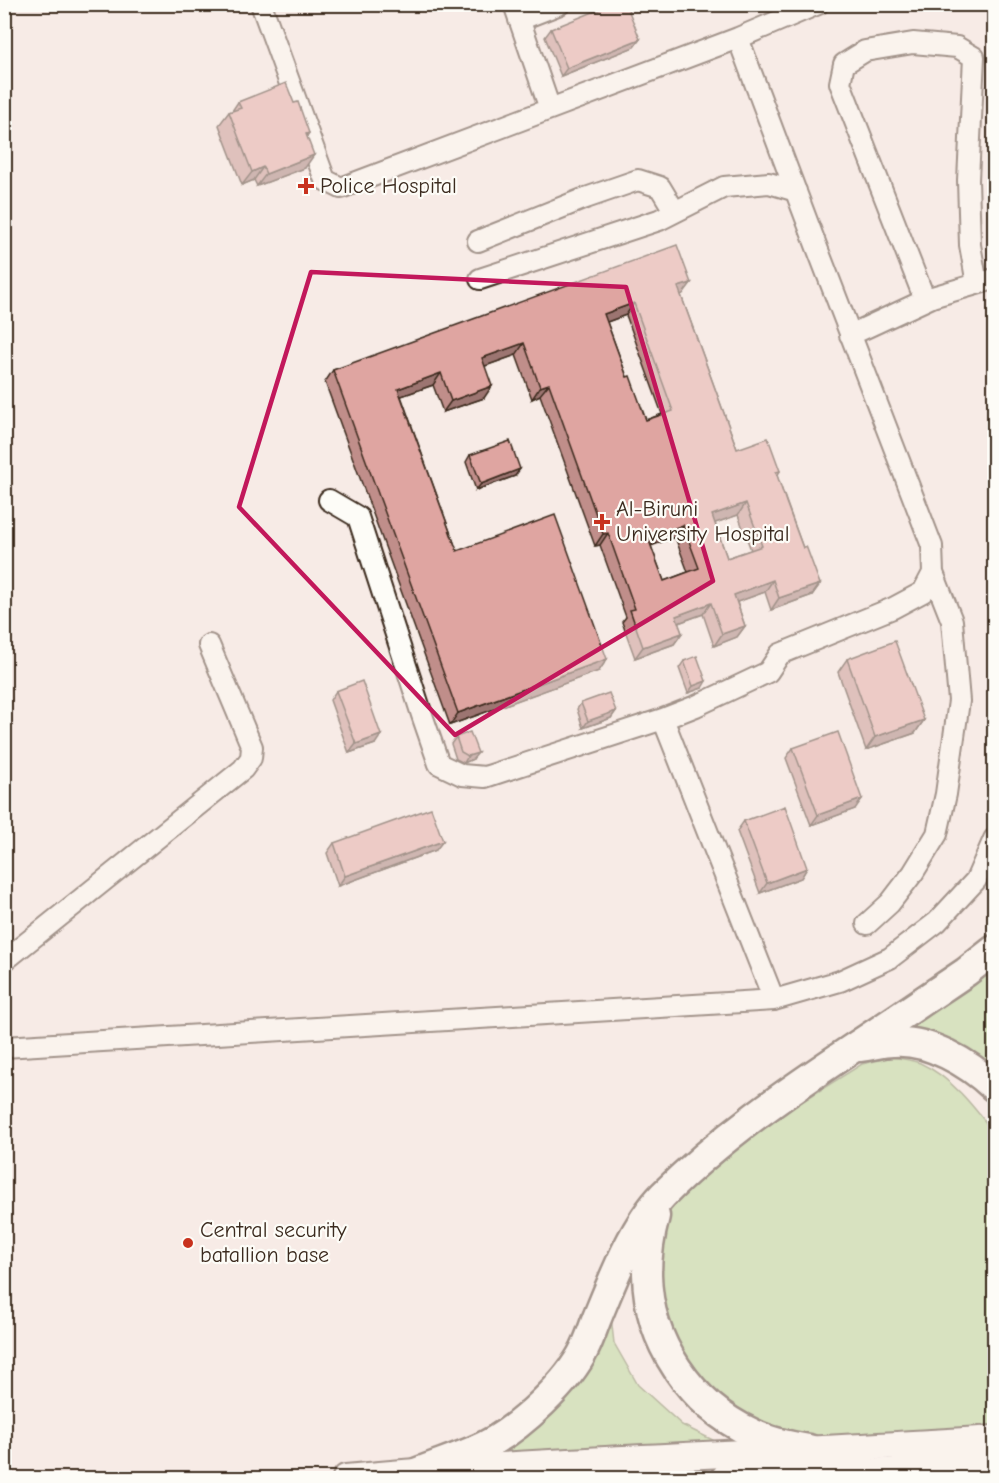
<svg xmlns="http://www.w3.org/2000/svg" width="999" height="1483" font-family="'Comic Neue',sans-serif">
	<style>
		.green { fill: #b1d792; stroke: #768058; stroke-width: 1.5 }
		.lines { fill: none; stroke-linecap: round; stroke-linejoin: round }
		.minor-casing { stroke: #3b2a1e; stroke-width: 24 }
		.major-casing { stroke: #3b2a1e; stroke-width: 30 }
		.highway-casing { stroke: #3b2a1e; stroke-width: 33 }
		.minor { stroke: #fdfcf7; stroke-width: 20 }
		.major { stroke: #fdfcf7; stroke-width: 26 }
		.highway { stroke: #fdfcf7; stroke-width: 28 }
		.wall { fill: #c08e8a; stroke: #3b2a1e; stroke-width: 1.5; fill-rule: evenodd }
		.shaded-wall { fill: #9c7471; stroke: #3b2a1e; stroke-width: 1.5 }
		.building { fill: #dfa5a1; stroke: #3b2a1e; stroke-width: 1.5; fill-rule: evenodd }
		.marked { fill: none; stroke: #c2185b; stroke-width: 4.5; stroke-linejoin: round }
		.poi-dot { fill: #c8321e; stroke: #fdfcf7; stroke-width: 2 }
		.labels { text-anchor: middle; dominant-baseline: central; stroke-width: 4.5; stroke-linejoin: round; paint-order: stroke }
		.poi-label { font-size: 22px; fill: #3b2a1e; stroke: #fdfcf7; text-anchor: start }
	</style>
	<rect width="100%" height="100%" fill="#f7ebe6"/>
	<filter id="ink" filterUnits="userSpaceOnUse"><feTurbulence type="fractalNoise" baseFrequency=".0167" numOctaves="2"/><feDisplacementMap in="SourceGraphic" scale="12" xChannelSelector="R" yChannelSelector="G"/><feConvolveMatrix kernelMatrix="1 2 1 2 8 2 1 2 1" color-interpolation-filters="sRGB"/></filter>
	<g filter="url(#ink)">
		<path class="green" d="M994 962V1090L906 1024Z
			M893 1057C902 1059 912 1060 920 1063 951 1077 974 1107 994 1133V1433L810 1443 748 1426 648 1331 668 1200 779 1116 862 1064Z
			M608 1291 614 1343 638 1385 682 1425 725 1446 472 1461 522 1430Z"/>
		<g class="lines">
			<defs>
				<path id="minor" d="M261 4 325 180 341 188 738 38 818 4
					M514 4 550 109
					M519 20 560 4
					M478 241 583 199 638 180 660 187 675 212
					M480 279 659 220 724 187 769 183 796 191
					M925 300 840 83 844 64 865 51 913 43 957 47 974 57 968 180 970 245 977 284
					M850 335 932 297 994 279
					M329 500 358 517 422 715 439 764 462 775 485 777 663 719 696 706 768 672 780 654 893 608 923 592 933 573 932 546 816 245 738 38
					M663 719 774 1000
					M867 924 890 903 913 873 937 834 946 794 959 701 952 621 933 573
					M4 961 243 769 251 758 252 747 209 645
					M4 1047 774 1000 840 981 890 958 937 922 976 880 994 839"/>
				<path id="major" d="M346 1478C562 1458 779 1454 994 1439
					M724 1478 884 1472 994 1465"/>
				<path id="highway" d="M860 1047C871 1046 882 1042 893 1042 928 1039 969 1063 994 1087
					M655 1216C650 1235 647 1254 647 1274 648 1342 691 1405 752 1433 770 1442 789 1446 809 1449
					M418 1472C440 1463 464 1456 486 1445 520 1428 569 1382 585 1348 590 1338 593 1328 597 1318 613 1279 633 1226 663 1195 720 1138 787 1092 853 1048 891 1023 929 997 966 972L994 950
					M866 1478 884 1472"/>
			</defs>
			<use href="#minor" class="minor-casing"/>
			<use href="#major" class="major-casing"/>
			<use href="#highway" class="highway-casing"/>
			<use href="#minor" class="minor"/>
			<use href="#major" class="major"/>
			<use href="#highway" class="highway"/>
		</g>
		<path class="wall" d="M551 29 640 39 634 47 561 76 545 37Z
			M238 102 309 133 307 136 305 168 257 186 254 180 242 185 219 125 229 112 232 111Z
			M691 283 681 295 737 449 780 471 777 476 803 548 820 584 812 595 771 610 765 592 737 602 745 626 737 637 714 646 703 614 678 623 682 633 674 644 635 658 622 622 626 617 600 545 595 546 540 395 532 399 516 355 485 366 484 398 443 412 433 385 401 396 457 551 607 659 599 671 450 725 325 382 333 370ZM626 315 662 414 646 420 627 377 607 322ZM738 515 751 550 727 558 715 523ZM675 537 688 572 664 581 651 546Z
			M470 455 515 476 476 490 466 462Z
			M847 659 924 720 915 733 866 750 838 672Z
			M684 661 702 688 688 693 679 668Z
			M336 691 375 744 349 753 330 700Z
			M581 703 616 711 611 718 583 728 577 709Z
			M456 737 473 759 464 763 456 759 451 744Z
			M793 748 855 809 811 825 786 758Z
			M744 821 807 868 801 878 760 893 737 831Z
			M334 843 436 850 338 886 327 853Z"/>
		<path class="shaded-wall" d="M640 39 634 47 561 76 567 68Z
			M314 155 305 168 257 186 266 174Z
			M263 167 254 180 242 185 252 172Z
			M691 283 683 294 670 299 678 287Z
			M634 303 626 315 596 326 604 314Z
			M524 343 516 355 474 370 482 358Z
			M441 373 433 385 390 400 398 389Z
			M549 384 540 395 532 399 540 387Z
			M492 386 484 398 443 412 451 401Z
			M520 469 515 476 476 490 481 484Z
			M746 503 738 515 704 527 712 515Z
			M683 525 675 537 640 549 648 538Z
			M608 533 600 545 595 546 603 534Z
			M773 580 765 592 726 606 734 595Z
			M820 584 812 595 771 610 779 598Z
			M711 603 703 614 667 627 676 616Z
			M745 626 737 637 714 646 722 634Z
			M682 633 674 644 635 658 643 647Z
			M607 659 599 671 450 725 458 713Z
			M706 681 702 688 688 693 693 686Z
			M616 711 611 718 583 728 588 721Z
			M924 720 915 733 866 750 875 737Z
			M381 735 375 744 349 753 356 744Z
			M478 753 473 759 464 763 468 756Z
			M862 799 855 809 811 825 818 815Z
			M443 841 436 850 338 886 345 876Z
			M807 868 801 878 760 893 767 883Z"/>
		<path class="building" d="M613 4H626L640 39 567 68 551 29Z
			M286 83 294 103 298 102 309 133 306 134 314 155 266 174 263 167 252 172 229 112 241 108 238 102Z
			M677 245 691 283 678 287 737 449 768 438 780 471 776 472 786 502 803 548 806 546 820 584 779 598 773 580 734 595 745 626 722 634 711 603 676 616 682 633 643 647 630 610 635 609 608 533 603 534 549 384 540 387 524 343 482 358 492 386 451 401 441 373 398 389 457 551 555 515 607 659 458 713 333 370ZM634 303 673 411 646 420 630 376 627 377 604 314ZM746 503 762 546 727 558 712 515ZM683 525 699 568 664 581 648 538Z
			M510 441 520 469 481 484 470 455Z
			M895 641 924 720 875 737 847 659Z
			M697 656 706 681 693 686 684 661Z
			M362 681 381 735 356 744 336 691Z
			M609 693 616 711 588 721 581 703Z
			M470 732 478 753 468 756 461 752 456 737Z
			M838 732 862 799 818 815 793 748Z
			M785 806 807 868 767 883 744 821Z
			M431 808 443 841 345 876 334 843Z"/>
	</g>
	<path d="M0 0H999V1483H0ZM311 272 626 287 713 581 455 735 239 507Z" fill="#f7ebe6" fill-opacity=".55" fill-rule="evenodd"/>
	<path class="marked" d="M311 272 626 287 713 581 455 735 239 507Z"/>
	<g class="poi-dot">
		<path d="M303 177h6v6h6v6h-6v6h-6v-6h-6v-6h6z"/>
		<path d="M599 513h6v6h6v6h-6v6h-6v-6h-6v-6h6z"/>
		<circle cx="188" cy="1243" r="6"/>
	</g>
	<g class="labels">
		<g class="poi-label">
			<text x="320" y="186">Police Hospital</text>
			<text x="616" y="509">Al-Biruni<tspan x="616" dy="25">University Hospital</tspan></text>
			<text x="200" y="1230">Central security<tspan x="200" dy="25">batallion base</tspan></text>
		</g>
	</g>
	<rect width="999" height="1483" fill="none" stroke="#fdfcf7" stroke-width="24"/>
	<rect x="12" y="12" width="975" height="1459" fill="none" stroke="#3b2a1e" stroke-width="2" filter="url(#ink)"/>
</svg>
